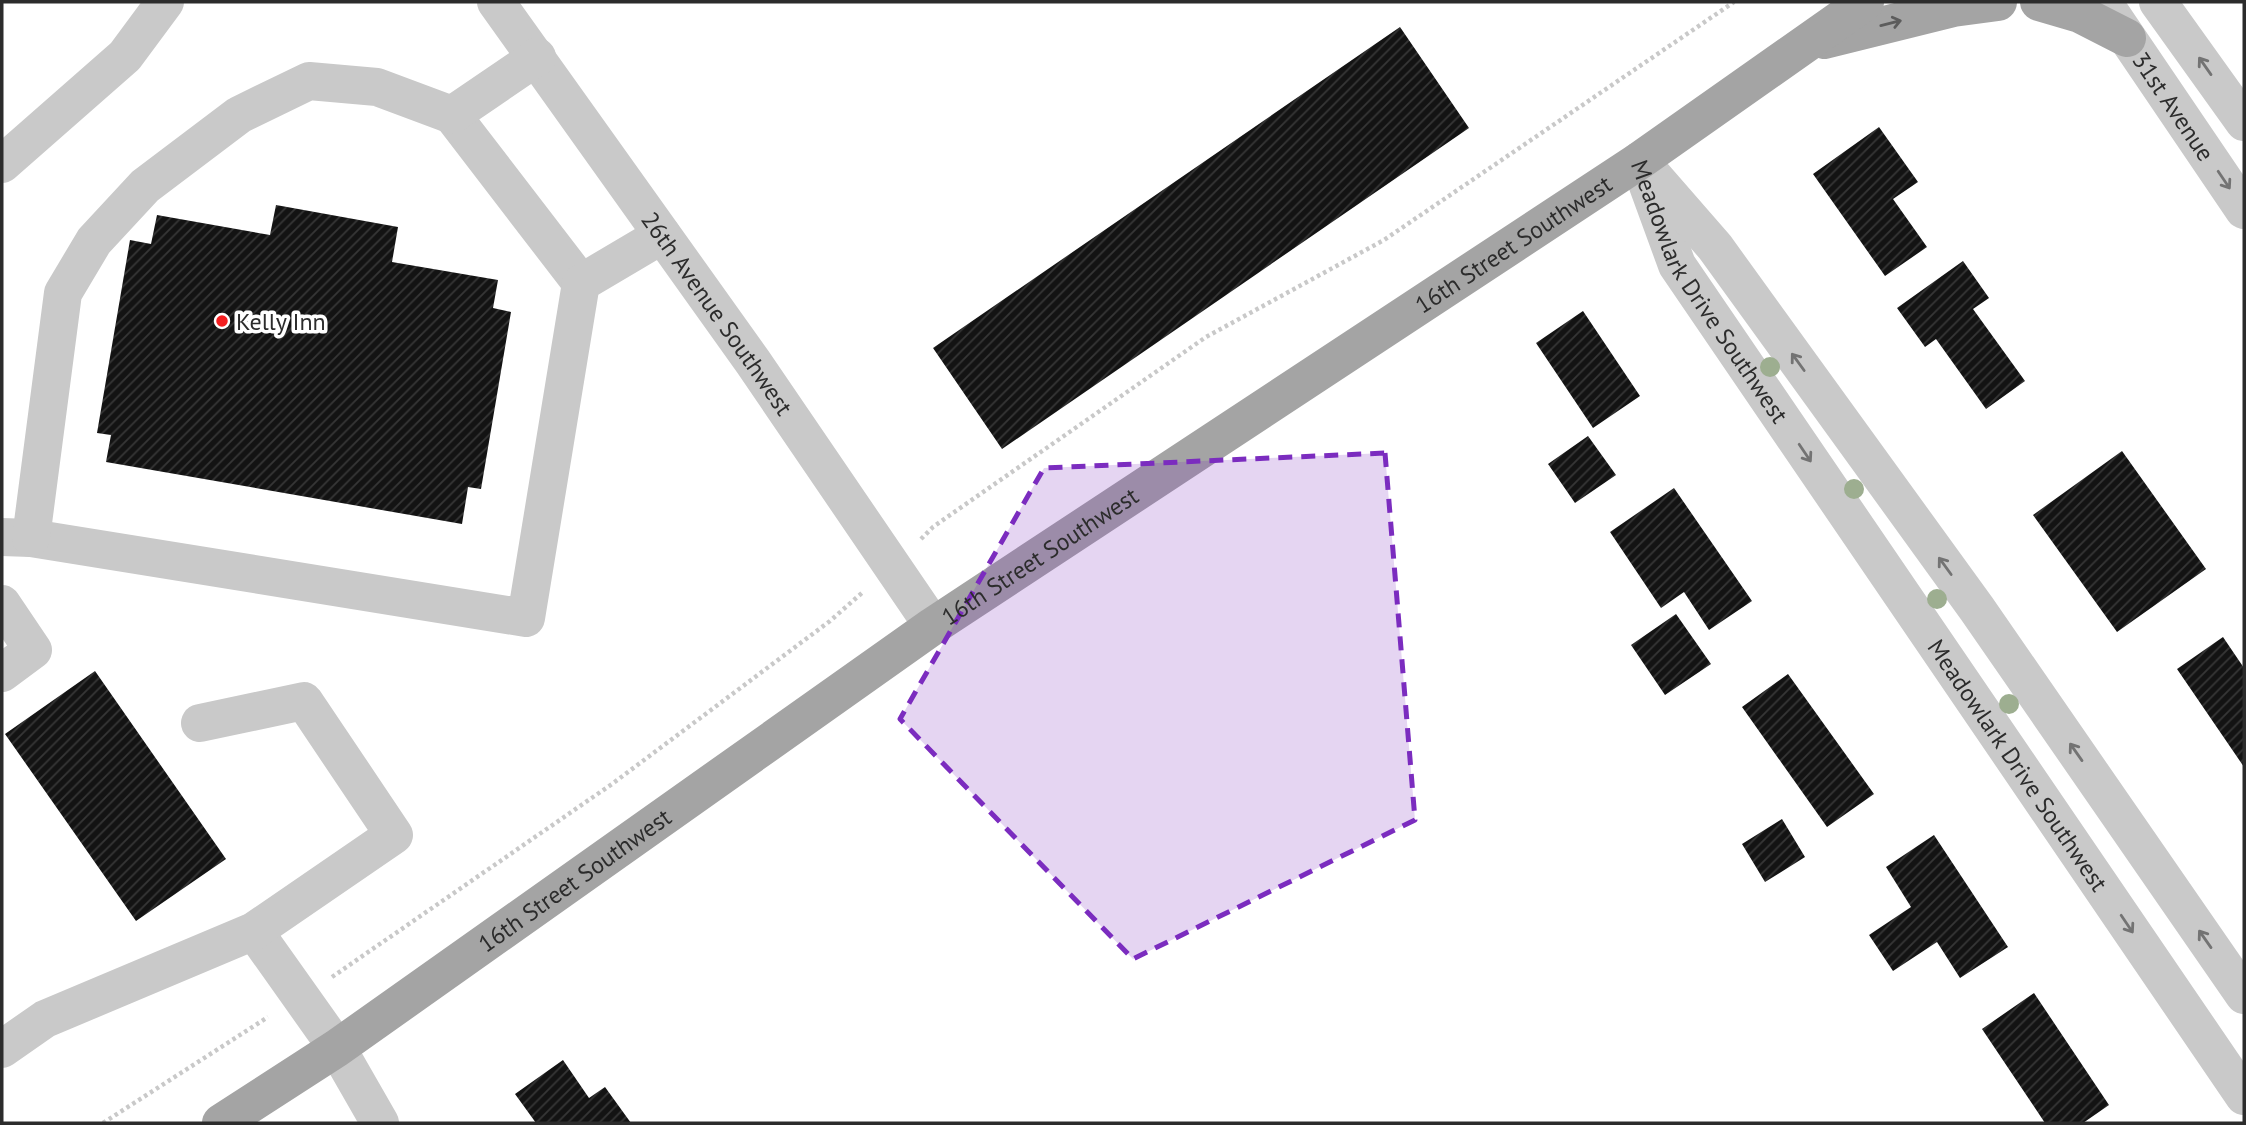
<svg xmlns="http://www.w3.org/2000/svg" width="2246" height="1125" font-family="'PT Sans',sans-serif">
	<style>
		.building { fill: url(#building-hatch) }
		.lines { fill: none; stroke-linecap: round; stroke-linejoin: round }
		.path { stroke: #c9c9c9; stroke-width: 4.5; stroke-dasharray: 3.5 3.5; stroke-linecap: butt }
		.minor { stroke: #c9c9c9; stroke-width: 38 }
		.major { stroke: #a4a4a4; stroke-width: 38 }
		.tree { fill: #9dae90 }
		.oneway { stroke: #5c5c5c }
		.oneway2 { stroke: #737373 }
		.marked { fill: #7b2cbf; fill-opacity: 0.2; stroke: #7b2cbf; stroke-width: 5; stroke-dasharray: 14 9; stroke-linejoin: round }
		.poi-dot { fill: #f31e20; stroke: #fff; stroke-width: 2.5 }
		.labels { text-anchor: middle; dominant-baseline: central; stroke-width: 7; stroke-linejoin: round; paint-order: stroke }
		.street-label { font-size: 24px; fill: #2c2c2c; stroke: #fff }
		.poi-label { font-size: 24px; fill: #2c2c2c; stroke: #fff; text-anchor: start }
	</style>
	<defs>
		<pattern id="building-hatch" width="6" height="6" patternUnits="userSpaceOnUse" patternTransform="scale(1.75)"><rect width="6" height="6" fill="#131313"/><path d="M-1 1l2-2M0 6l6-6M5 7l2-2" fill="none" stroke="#363636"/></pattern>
	</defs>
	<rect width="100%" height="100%" fill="#fff"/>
	<path class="building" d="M1400 27 1469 128 1002 449 933 348Z
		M1879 127 1918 182 1893 199 1927 247 1885 276 1813 174Z
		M276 205 398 227 392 262 498 280 493 308 511 312 481 489 468 487 462 524 106 462 111 435 97 433 130 240 151 244 157 215 270 235Z
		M1963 261 1989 298 1973 309 2025 381 1986 409 1936 339 1925 347 1897 308Z
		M1583 311 1640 396 1593 428 1536 343Z
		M1588 436 1616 475 1575 503 1548 464Z
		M2122 451 2206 569 2117 632 2033 515Z
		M1674 488 1752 601 1709 630 1684 592 1661 608 1610 532Z
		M1676 614 1711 664 1665 695 1631 645Z
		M2223 637 2244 668V767L2177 669Z
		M95 671 226 859 136 921 5 734Z
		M1788 674 1874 794 1827 827 1742 707Z
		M1782 819 1805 857 1765 882 1742 844Z
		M1934 835 2008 947 1960 978 1937 942 1893 971 1869 935 1911 907 1886 867Z
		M2034 993 2109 1105 2083 1123H2045L1982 1029Z
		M563 1060 589 1098 605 1087 631 1123H536L515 1094Z"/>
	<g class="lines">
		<path class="path" d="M921 539 933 527 1206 337 1384 240 1734 2
			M332 977 612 784 830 621 863 592
			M103 1123 268 1017"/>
		<g class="minor">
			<path id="s1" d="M496 2 753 362 933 626"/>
			<path id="s2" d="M2103 2 2244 210"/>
			<path d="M2158 2 2244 122"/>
			<path d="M452 115 581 283"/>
			<path id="s3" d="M1639 161 1677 265 2244 1096"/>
			<path d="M2 164 125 56 165 2"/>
			<path d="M1654 177 1715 247 1977 609 2244 995"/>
			<path d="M2 537 31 538 526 618 581 283 662 235"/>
			<path d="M31 538 63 293 94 241 145 186 239 115 309 81 377 87 452 115 537 57"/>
			<path d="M2 604 33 650 2 673"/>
			<path d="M254 931 337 1048 380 1123"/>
			<path d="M2 1049 45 1019 254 931 394 835 304 701 200 723"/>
		</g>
		<g class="major">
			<path d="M2039 2 2080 14 2127 38"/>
			<path d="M1824 40 1953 8 1998 2"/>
			<path id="s4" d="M221 1123 337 1048 933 626 1639 161 1865 2"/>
		</g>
	</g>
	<g class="tree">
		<circle cx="1770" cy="367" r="10"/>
		<circle cx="1854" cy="489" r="10"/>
		<circle cx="1937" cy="599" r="10"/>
		<circle cx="2009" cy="704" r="10"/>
	</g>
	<defs><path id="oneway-shaft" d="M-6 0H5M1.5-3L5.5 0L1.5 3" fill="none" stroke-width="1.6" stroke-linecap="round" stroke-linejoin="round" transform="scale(1.75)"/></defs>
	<use class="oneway" href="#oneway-shaft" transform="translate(1891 23) rotate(-14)"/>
	<g class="oneway2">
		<use href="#oneway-shaft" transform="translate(2205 66) rotate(-125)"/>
		<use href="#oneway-shaft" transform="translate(2224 180) rotate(56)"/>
		<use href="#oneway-shaft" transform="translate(1798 362) rotate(-126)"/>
		<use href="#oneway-shaft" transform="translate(1805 453) rotate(56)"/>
		<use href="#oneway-shaft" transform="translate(1945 566) rotate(-126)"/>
		<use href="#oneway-shaft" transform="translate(2076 752) rotate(-125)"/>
		<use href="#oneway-shaft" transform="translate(2127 924) rotate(56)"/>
		<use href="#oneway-shaft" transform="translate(2205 939) rotate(-125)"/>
	</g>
	<path class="marked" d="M1385 453 1415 820 1133 959 900 719 1044 468Z"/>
	<circle class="poi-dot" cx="222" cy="321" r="7"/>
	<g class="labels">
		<g class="street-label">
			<text stroke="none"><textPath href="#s2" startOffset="126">31st Avenue</textPath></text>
			<text stroke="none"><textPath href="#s4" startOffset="1563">16th Street Southwest</textPath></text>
			<text stroke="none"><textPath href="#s3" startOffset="149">Meadowlark Drive Southwest</textPath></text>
			<text stroke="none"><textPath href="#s1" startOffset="382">26th Avenue Southwest</textPath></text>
			<text stroke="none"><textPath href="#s4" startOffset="996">16th Street Southwest</textPath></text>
			<text stroke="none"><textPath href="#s3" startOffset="716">Meadowlark Drive Southwest</textPath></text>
			<text stroke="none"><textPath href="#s4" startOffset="429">16th Street Southwest</textPath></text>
		</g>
		<g class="poi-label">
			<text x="236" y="321">Kelly Inn</text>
		</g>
	</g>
	<rect width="2246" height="1125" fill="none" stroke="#2c2c2c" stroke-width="7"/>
</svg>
